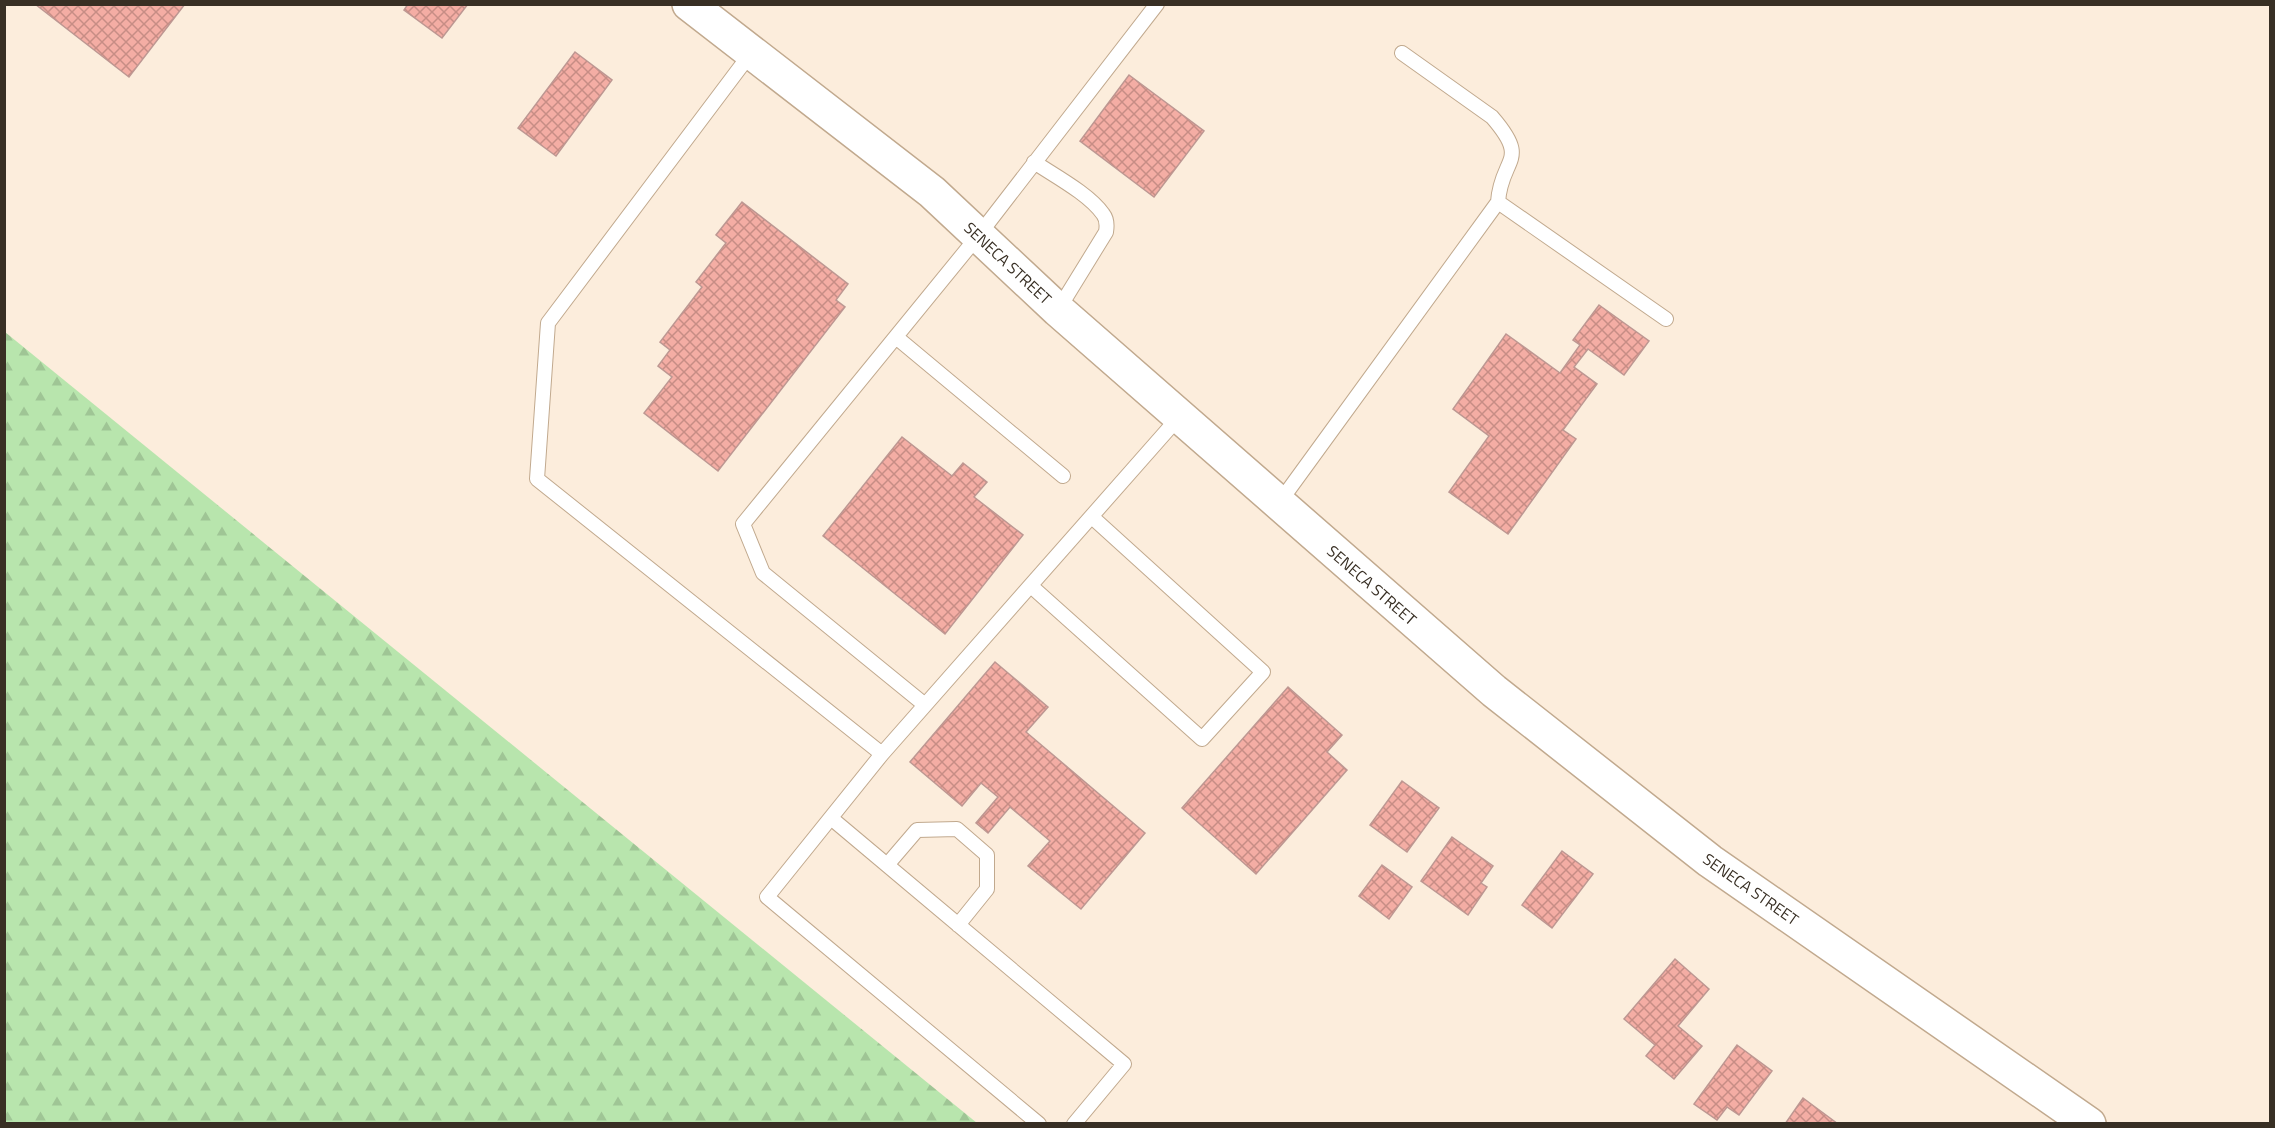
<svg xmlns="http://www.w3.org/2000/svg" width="2275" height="1128" font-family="'Titillium Web',sans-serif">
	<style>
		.forest { fill: url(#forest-firs) }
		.building { fill: url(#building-cross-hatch); stroke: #bd9792; stroke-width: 1.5 }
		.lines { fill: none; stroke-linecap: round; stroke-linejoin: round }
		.lane-casing { stroke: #c1a98e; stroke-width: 16 }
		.secondary-casing { stroke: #c1a98e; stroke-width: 36 }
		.lane { stroke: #fff; stroke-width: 14 }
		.secondary { stroke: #fff; stroke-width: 33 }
		.labels { text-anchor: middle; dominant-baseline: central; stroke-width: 5; stroke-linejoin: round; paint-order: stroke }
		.street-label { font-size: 16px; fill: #382f24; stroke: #fff }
	</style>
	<defs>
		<pattern id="forest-firs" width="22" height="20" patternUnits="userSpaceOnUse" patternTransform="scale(1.5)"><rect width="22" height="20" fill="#b8e5ad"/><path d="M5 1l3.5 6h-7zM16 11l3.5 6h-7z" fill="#9fc595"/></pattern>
		<pattern id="building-cross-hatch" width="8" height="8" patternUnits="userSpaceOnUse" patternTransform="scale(1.5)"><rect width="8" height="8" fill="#f4ada4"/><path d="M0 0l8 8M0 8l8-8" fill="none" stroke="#c78d85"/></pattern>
	</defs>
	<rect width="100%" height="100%" fill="#fceddc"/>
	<path class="forest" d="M4 332H5L977 1123H5Z"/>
	<path class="building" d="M35 4H185L129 77Z
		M408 4H468L442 38 404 10Z
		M575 52 612 80 556 156 518 128Z
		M1129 75 1204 131 1154 197 1080 141Z
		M742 202 848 284 836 300 845 307 718 471 644 413 672 377 658 366 670 350 660 342 702 287 696 282 726 243 716 235Z
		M1599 305 1649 341 1624 375 1588 349 1574 367 1597 384 1563 430 1576 439 1508 534 1449 492 1489 436 1453 409 1506 334 1560 373 1580 345 1573 340Z
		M902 437 952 476 963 463 987 482 974 497 1023 535 945 634 823 536Z
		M995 662 1048 707 1026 732 1145 833 1081 909 1028 866 1050 841 1010 807 988 833 976 823 998 797 981 783 962 806 910 762Z
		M1288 687 1342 735 1327 752 1347 770 1256 874 1182 808Z
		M1402 781 1439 808 1407 852 1370 825Z
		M1452 837 1493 866 1481 883 1487 887 1468 915 1421 881Z
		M1562 851 1593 874 1552 928 1522 905Z
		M1382 865 1412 887 1389 919 1359 896Z
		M1675 959 1709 989 1678 1026 1702 1046 1674 1079 1646 1056 1655 1045 1624 1019Z
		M1737 1045 1772 1071 1739 1115 1727 1107 1717 1120 1694 1104Z
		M1803 1098 1838 1124H1785Z"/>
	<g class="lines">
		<defs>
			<path id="lane" d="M751 53 548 323 537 479 882 754 1179 417
				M1402 53 1492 117C1531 162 1501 157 1498 202
				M1034 162C1055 176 1089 194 1103 214 1107 219 1107 226 1106 232L1058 310
				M896 337 1063 476
				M1279 503 1498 202 1666 319
				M1031 586 1202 739 1263 672 1092 517
				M925 705 763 573 743 524 978 236 1157 4
				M882 754 767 897 1039 1124
				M831 818 1124 1064 1074 1124
				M887 865 917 830 957 829 987 855V889L958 925"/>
			<path id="secondary" d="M689 4 932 192 1058 310 1494 691 1710 861 2089 1124"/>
		</defs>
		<use href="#lane" class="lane-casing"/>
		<use href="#secondary" class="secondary-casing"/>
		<use href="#lane" class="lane"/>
		<use href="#secondary" class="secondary"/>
	</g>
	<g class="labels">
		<g class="street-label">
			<text transform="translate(1008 263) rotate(43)">SENECA STREET</text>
			<text transform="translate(1372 585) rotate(41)">SENECA STREET</text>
			<text transform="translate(1751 889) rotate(35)">SENECA STREET</text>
		</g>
	</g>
	<rect width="2275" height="1128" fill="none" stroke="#382f24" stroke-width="12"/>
</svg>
